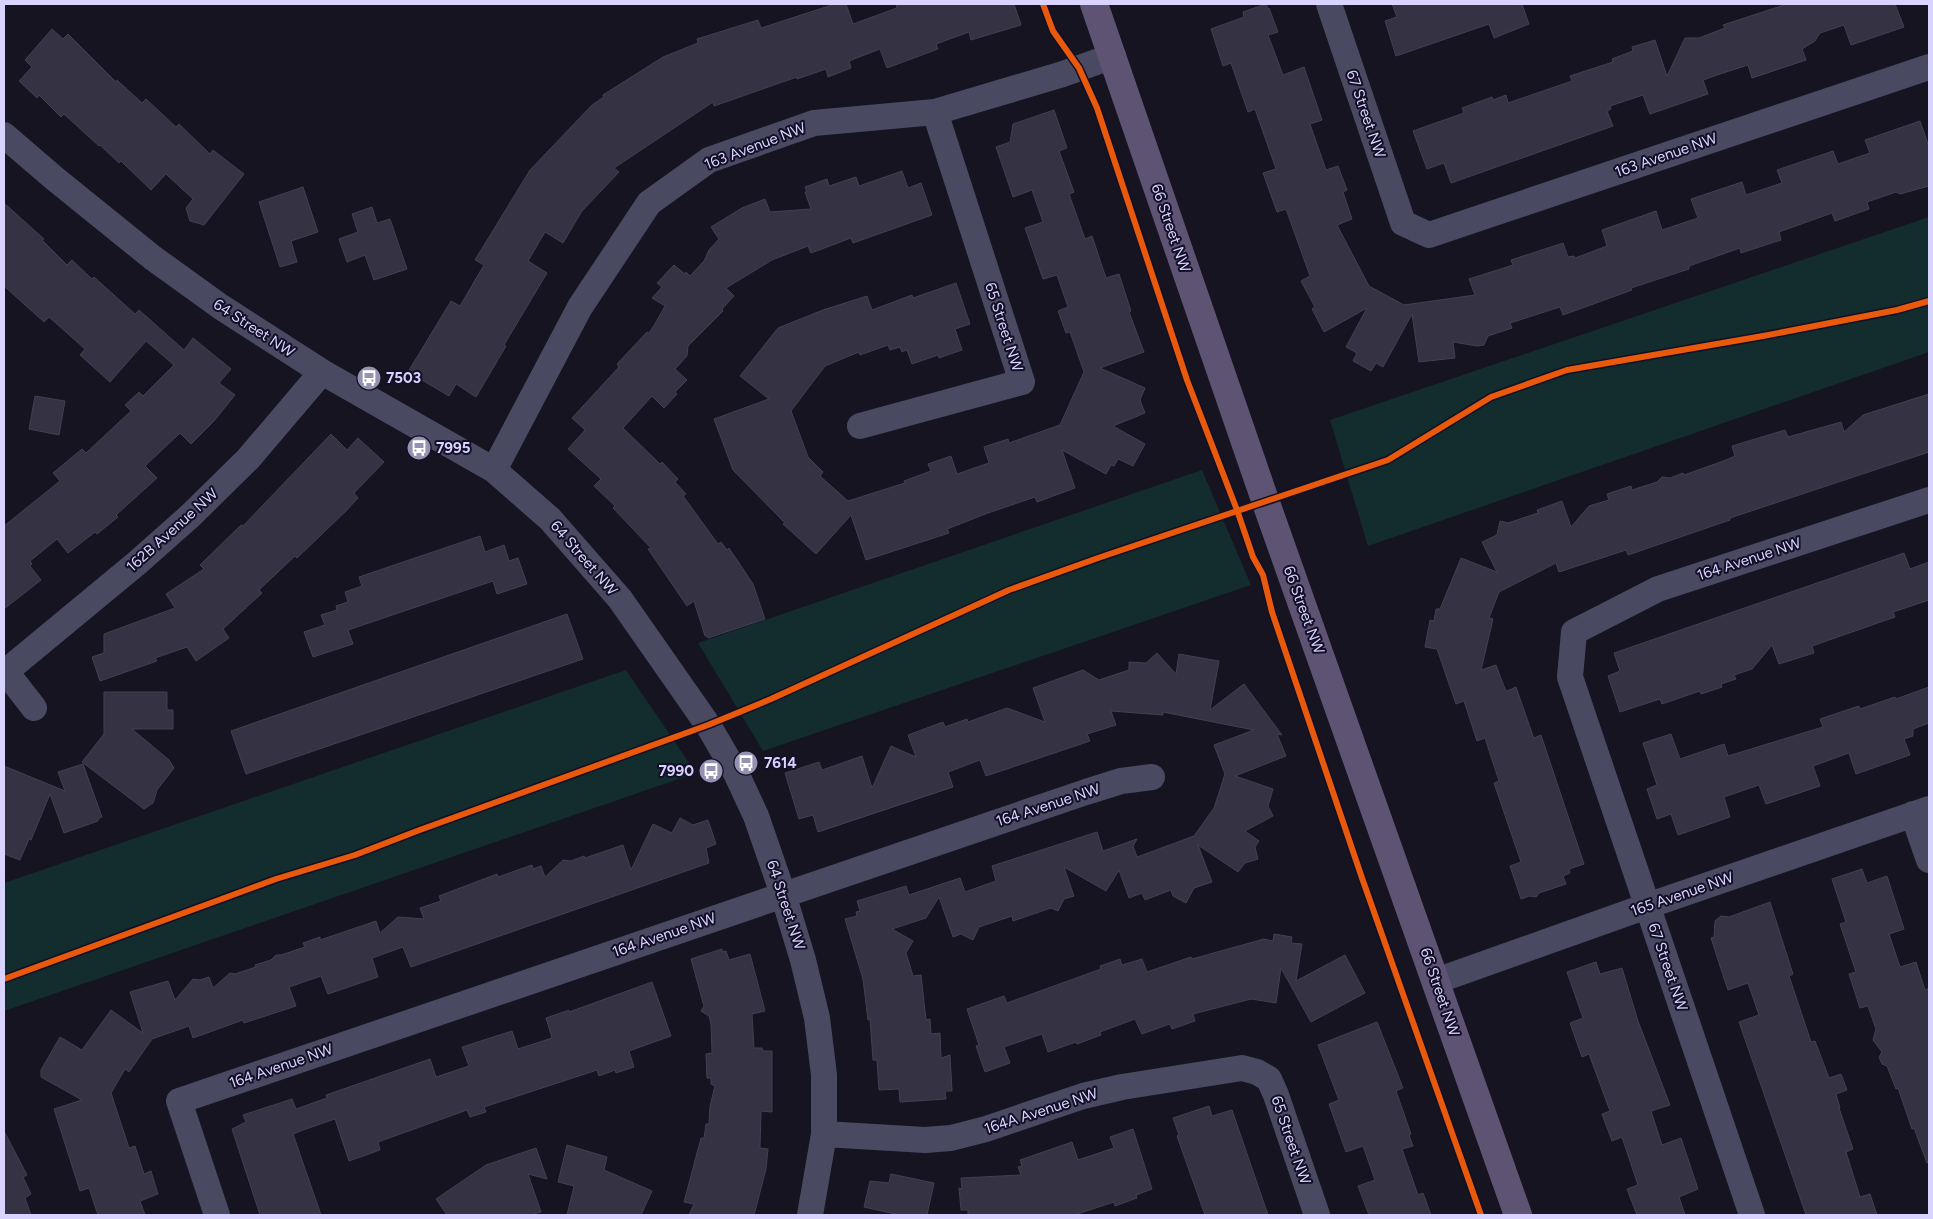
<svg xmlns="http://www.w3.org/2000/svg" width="1933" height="1219" font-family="Figtree,sans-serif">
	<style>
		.green { fill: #132c2d }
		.building { fill: #343243; stroke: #433f54 }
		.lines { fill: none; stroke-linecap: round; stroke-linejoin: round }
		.minor { stroke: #4a4962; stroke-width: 26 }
		.major { stroke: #5e5373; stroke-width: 28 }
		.cycleway-casing { stroke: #130f26; stroke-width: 9 }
		.cycleway { stroke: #e8590c; stroke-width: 6 }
		.labels { text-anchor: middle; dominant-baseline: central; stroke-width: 4; stroke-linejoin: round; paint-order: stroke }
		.street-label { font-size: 15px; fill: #d9d4ff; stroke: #130f26 }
		.poi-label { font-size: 15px; font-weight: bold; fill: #d9d4ff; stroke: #130f26; text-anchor: start }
	</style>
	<rect width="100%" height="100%" fill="#161421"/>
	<path class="green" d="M1929 217V352L1368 546 1330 420Z
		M1202 470 1251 585 763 751 698 643Z
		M626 670 696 773 4 1011V883Z"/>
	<path class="building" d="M835 4H846L853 24 897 8 896 4H1014L1021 25 971 40 969 32 936 44 938 49 887 68 880 49 849 61 851 68 828 77 826 69 797 79V77L714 106 713 102 614 168 619 172 582 211 563 243 545 232 528 261 547 273 504 345 506 346 476 397 456 384 449 396 408 372 451 301 460 306 484 265 475 260 530 170 592 105 604 97 603 95 663 57 698 43 697 39 758 20 761 28Z
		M1266 4 1268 9 1269 8 1278 32 1268 35 1283 75 1304 67 1322 120 1310 124 1326 170 1338 166 1347 190 1343 192 1352 219 1337 225 1369 286 1404 305 1475 295 1469 279 1513 265 1511 260 1563 243 1568 257 1574 256 1575 258 1607 246 1602 230 1656 211 1662 230 1698 218 1691 199 1742 182 1746 195 1782 183 1777 170 1833 151 1838 164 1870 153 1865 140 1920 121 1929 147V186L1900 194 1896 192 1867 202 1869 209 1835 221 1832 213 1779 232 1781 240 1741 253 1740 248 1689 266V269L1631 288 1632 290 1563 315 1560 307 1510 323 1512 328 1488 336 1484 345 1477 346 1453 342 1455 358 1419 362 1412 314 1383 367 1376 363 1371 371 1353 361 1357 353 1346 347 1367 308 1324 332 1312 309 1315 307 1301 281 1310 276 1286 209 1277 212 1263 173 1276 169 1255 109 1248 112 1231 63 1223 66 1211 29 1244 17 1243 12Z
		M1392 4H1522L1529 24 1494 38 1489 24 1396 56 1385 21 1397 17Z
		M1787 4H1895L1904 27 1851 45 1844 25 1820 33 1815 41 1802 49 1806 60 1752 78 1748 65 1720 74 1703 80 1708 94 1650 114 1643 95 1610 106 1611 109 1607 111 1613 126 1451 183 1444 163 1427 169 1413 131 1464 113 1462 108 1492 97 1493 100 1506 95 1508 103 1572 81 1570 76 1613 62 1612 59 1633 51 1632 47 1655 40 1667 76 1685 38H1699L1725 28 1723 25Z
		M52 29 63 39 68 34 116 82 117 80 142 103 146 99 176 127 179 124 210 154 213 150 244 174 204 225 190 221 186 208 193 199 166 174 151 190 121 161 119 163 100 145 99 146 64 114 61 117 39 95 37 98 19 81 32 67 25 60Z
		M1054 110 1067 148 1059 151 1074 192 1069 194 1085 239 1092 236 1106 278 1119 274 1131 311 1129 312 1144 352 1100 368 1145 388 1140 400 1145 413 1113 426 1145 444 1133 466 1118 459 1114 466 1111 465 1106 474 1062 450 1075 488 1037 502 1035 497 988 513 947 529 949 533 866 560 851 515 816 554 783 524 785 523 733 470 714 419 769 399 740 376 778 328 823 310 867 296 872 310 912 295 913 298 956 283 970 324 955 329 962 350 939 358 938 355 912 364 907 350 902 352 900 347 890 350 888 345 860 355 859 352 825 366 791 411 808 457 823 472 820 476 848 501 905 483 904 481 931 471 928 464 951 456 957 474 989 463 984 447 1008 439 1009 443 1060 425 1084 372 1070 332 1066 333 1058 311 1068 307 1057 275 1043 279 1025 228 1043 222 1032 190 1013 197 996 147 1010 142 1013 124Z
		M902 171 908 188 921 183 932 215 853 243 851 238 811 253 808 246 772 260 726 288 734 296 722 309 723 311 688 346 687 356 675 369 687 380 675 392 677 394 664 408 652 396 623 428 660 464 662 462 678 479 675 482 686 494 683 496 718 544 721 542 727 550 729 548 753 584 765 619 708 638 707 636H705L694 601 687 606 648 549 651 548 613 508 615 506 594 486 601 479 568 449 585 430 572 418 619 367 617 364 647 332 649 333 655 324 665 306 652 298 662 287 657 283 674 265 685 274 686 272 690 276 704 261 709 250 719 239 711 227 742 208 765 199 770 212 811 209 805 192H807L805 187 827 179 829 186 856 177 859 186Z
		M303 187 318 232 291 241 297 262 280 267 259 202Z
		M4 203 44 239 42 240 67 265 72 260 92 279 94 277 135 314 139 310 184 350 193 338 231 369 219 383 235 395 214 421 191 444 180 433 145 466 157 478 116 515 118 517 97 534 95 532 68 553 57 539 30 561 32 564 30 566 41 580 4 609V526L60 481 53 473 82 449 86 453 131 411 125 405 139 392 143 396 174 365 146 341 110 382 80 355 85 349 49 317 44 322 4 286Z
		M372 207 377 223 390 219 407 269 374 280 365 255 347 262 339 239 358 232 352 214Z
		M1929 394V452L1730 518V520L1628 555 1626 550 1559 572 1556 563 1499 592 1489 618 1493 619 1481 670 1496 665 1505 689 1507 691 1516 687 1533 736 1534 738 1541 735 1584 864 1569 869 1570 873 1563 876 1566 884 1539 893 1536 897 1529 896 1521 899 1510 866 1521 862 1494 783 1499 781 1485 738 1477 741 1464 701 1456 704 1437 649 1425 647 1430 620 1434 621 1436 609H1440L1461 558 1497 572 1482 542 1497 535 1500 521 1508 523 1538 513 1537 510 1562 501 1571 527 1589 506 1609 500 1607 494 1631 486 1632 490 1657 482 1662 477 1670 478 1683 473 1684 475 1726 460 1735 456 1732 446 1785 430 1788 437 1841 422 1844 432 1863 415Z
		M35 396 65 401 59 435 29 429Z
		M331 434 347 450 358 438 384 462 354 493 358 498 346 511 297 558 295 556 259 590 262 593 223 629 229 638 196 661 187 647 155 658 157 661 100 681 92 657 104 653V634L175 608 166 594 204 569 200 565 241 525 243 526Z
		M480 536 485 552 504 545 509 561 518 558 527 584 497 594 493 581 348 630 353 644 313 657 304 632 325 625 321 615 337 610 336 606 348 602 345 592 362 586 359 577Z
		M1904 553 1910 569 1929 562V600L1893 612 1895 617 1812 646 1814 653 1779 664 1772 645 1752 669 1734 675 1736 679 1721 684 1722 687 1701 694 1700 691 1662 704 1660 699 1620 712 1608 676 1620 671 1614 653Z
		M567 614 583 659 246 774 231 731Z
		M1157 653 1176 674 1179 654 1219 661 1210 710 1244 684 1282 735 1277 734 1286 756 1235 776 1273 789 1268 806 1273 816 1245 831 1259 841 1255 847 1258 859 1245 863 1238 872 1198 845 1212 882 1194 888 1186 903 1173 896 1171 890 1145 900 1142 893 1129 898 1119 870 1106 891 1064 867 1074 896 1064 899 1058 911 1051 908 1013 921 1012 916 979 927 973 940 961 934 953 937 939 897 926 918 892 929 913 941 906 953 913 976 921 975 926 1020 930 1019 931 1034 940 1033 941 1058 950 1055 952 1091H945L946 1099 900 1102 899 1089 879 1090 877 1060H873L870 1019 868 1020 863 979 845 919 857 916 856 912 860 911 857 901 906 886 909 895 960 878 965 892 996 881 992 866 1097 832 1103 851 1137 839 1133 846 1137 857 1194 836 1214 808 1225 774 1214 745 1254 730 1163 712V715L1111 711 1116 725 1087 734 1090 741 986 776 980 760 948 772 953 787 818 832 813 815 799 819 785 773 819 762 822 770 862 756 872 788 891 746 916 757 908 735 943 722 945 727 967 719 968 722 1007 708 1045 722 1033 688 1083 670 1099 680 1129 670V662L1146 663Z
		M1929 687V723L1913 729V736L1904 739 1910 755 1856 774 1849 753 1813 766 1820 786 1766 804 1759 785 1724 797 1730 817 1678 835 1671 814 1657 819 1647 789 1657 785 1643 743 1671 734 1680 759 1724 744 1728 756 1823 727 1820 719 1859 706 1860 709 1895 697 1896 699Z
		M104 692H167V710H173V729H132L169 760 174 768 157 790 153 803 144 809 82 762 104 734Z
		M83 764 102 817 98 819V821L64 833 50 794 31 840 29 839 20 860 4 854V766L65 791 58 772Z
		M680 818 693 825 708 820 716 844 706 848 709 863 411 967 403 947 372 958 378 977 328 994 321 976 289 987 296 1006 244 1023 243 1020 193 1038 189 1026 152 1039 129 1072 125 1069 111 1093 129 1148 135 1146 144 1174 151 1171 158 1194 140 1201 145 1215H98L89 1188 80 1191 54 1109 82 1100 41 1077V1070L60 1037 82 1050 111 1010 143 1033 130 992 168 981 175 1000 193 979 200 980 209 977 213 988 230 973 235 974 256 967 255 965 271 960 276 955H281L305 947 303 943 320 937V940L376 921 380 933 398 917 424 919 420 908 441 901 439 896 497 874 498 877 532 865 533 869 541 866 545 877 563 860 571 861 584 856 585 858 623 845 631 870 653 824 672 833Z
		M1862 869 1867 883 1887 876 1904 929 1889 934 1900 967 1916 962 1925 990 1929 988V1162L1927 1163 1914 1128 1912 1129 1898 1088 1896 1089 1887 1066 1882 1064 1879 1057 1882 1052 1873 1040 1876 1029 1868 1006 1860 1008 1849 974 1856 972 1840 924 1846 922 1832 879Z
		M1770 902 1793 974 1789 976 1811 1042 1815 1041 1829 1078 1841 1074 1847 1090 1836 1094 1840 1108H1839L1853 1149 1846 1152 1860 1197 1870 1194 1877 1215H1806L1739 1022 1759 1015 1748 983 1728 990 1720 966 1711 938 1714 937 1715 921 1721 916 1729 917Z
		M1274 934 1292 937 1291 943 1302 944 1296 981 1345 955 1365 993 1311 1022 1281 968 1276 1003 1251 999 1193 1014 1195 1021 1172 1029 1170 1024 1142 1034 1135 1019 1100 1032 1101 1035 1077 1044 1076 1042 1048 1052 1042 1034 1004 1047 1010 1063 985 1072 976 1046 979 1045 967 1009 1004 996 1007 1003 1101 969 1100 966 1120 959 1122 965 1142 959 1147 972 1191 957 1192 959 1264 939 1273 941Z
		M722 949V952L726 951 729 960 750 954 765 1011 752 1014 754 1048H762L763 1051H772V1112L761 1111 760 1148 768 1149 766 1169 754 1215H689L694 1204 684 1202 701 1138H704L706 1124H709L710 1106 715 1086 711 1084V1078H707L706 1054 712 1053 711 1024 709 1016 701 1011 704 1006 691 959Z
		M1596 962 1600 974 1622 968 1638 1021 1670 1105 1651 1111 1662 1145 1681 1138 1698 1189 1679 1197 1685 1215H1637L1627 1189 1638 1185 1622 1137 1612 1141 1602 1114 1610 1111 1589 1054 1582 1057 1570 1023 1583 1018 1567 972Z
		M652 982 671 1036 629 1051 634 1067 616 1073 615 1070 599 1076 597 1070 484 1107 486 1112 470 1117 467 1110 378 1142 380 1150 349 1161 335 1119 303 1130 293 1134 321 1215H260L232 1129 246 1122 243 1115 292 1099 296 1109 327 1098 326 1095 430 1059 436 1077 469 1066 462 1047 512 1031 518 1049 552 1038 546 1018 569 1010V1012Z
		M1377 1022 1403 1088 1396 1091 1411 1134 1409 1135 1413 1146 1402 1149 1418 1195 1423 1193 1431 1215H1369L1358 1186 1375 1180 1363 1146 1346 1152 1329 1104 1339 1100 1318 1045Z
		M1209 1106 1212 1116 1232 1110 1268 1215H1205L1177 1136 1179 1135 1173 1118Z
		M1133 1129 1152 1189 1136 1195 1137 1198 1115 1206 1114 1202 1074 1215H968V1210H961L959 1188 962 1189 961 1178 1021 1175 1018 1167 1022 1166 1020 1160 1072 1142 1078 1160 1114 1148 1110 1137Z
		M4 1131 27 1175 23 1177 31 1194 25 1198 31 1215H4Z
		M567 1145 607 1157 604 1170 652 1191 641 1215H567L574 1186 558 1182Z
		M536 1148 547 1179 528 1174 541 1212 530 1215H447L436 1199 486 1165Z
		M891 1174 934 1183 927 1215H900L864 1207 870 1181 889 1183Z"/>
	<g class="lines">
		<path class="minor" d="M1329 4 1403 223 1429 235 1929 67
			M4 135 54 178 153 258 221 307 322 372 494 470 550 519 620 599 708 725 736 773 756 816 783 894 803 960 817 1018 824 1075V1134L810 1215
			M860 426 1022 382 935 112
			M494 470 580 307 649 203 709 160 814 123 935 112 1063 74 1113 56
			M6 672 34 708
			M4 673 137 563 190 516 248 459 322 372
			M1913 814 1929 860
			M1436 981 1647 906 1929 809
			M824 1134 925 1140 951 1138 986 1129 1083 1096 1122 1087 1242 1068 1257 1072 1269 1079 1276 1095 1317 1215
			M217 1215 179 1101 1086 792 1121 781 1152 777
			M1752 1215 1570 677 1574 632 1658 589 1929 500"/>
		<path class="major" d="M1094 4 1265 500 1518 1215"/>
		<defs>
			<path id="cycleway" d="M1043 4 1053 31 1079 68 1097 108 1187 380 1237 510 1253 557 1263 575 1272 612 1362 878 1481 1215
				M4 979 276 879 355 855 417 831 708 725 771 699 1009 590 1098 558 1388 460 1491 397 1567 370 1763 336 1897 310 1929 301"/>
		</defs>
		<use href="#cycleway" class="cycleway-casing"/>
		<use href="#cycleway" class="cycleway"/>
	</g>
	<defs>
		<symbol id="bus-disc" viewBox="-11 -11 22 22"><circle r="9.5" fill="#9591b1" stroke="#130f26"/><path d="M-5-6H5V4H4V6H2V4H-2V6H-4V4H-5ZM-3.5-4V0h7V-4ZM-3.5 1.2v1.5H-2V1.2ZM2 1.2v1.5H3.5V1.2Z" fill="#fff"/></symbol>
	</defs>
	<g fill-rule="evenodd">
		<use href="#bus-disc" x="355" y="364" width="28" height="28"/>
		<use href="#bus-disc" x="405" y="434" width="28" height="28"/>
		<use href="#bus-disc" x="732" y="749" width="28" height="28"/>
		<use href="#bus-disc" x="697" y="757" width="28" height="28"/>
	</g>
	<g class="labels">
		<g class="street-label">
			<text transform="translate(1366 114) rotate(71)">67 Street NW</text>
			<text transform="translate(755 146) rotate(-21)">163 Avenue NW</text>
			<text transform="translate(1666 155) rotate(-19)">163 Avenue NW</text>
			<text transform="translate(1171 228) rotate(71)">66 Street NW</text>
			<text transform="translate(1004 327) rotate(72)">65 Street NW</text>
			<text transform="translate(254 328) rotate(33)">64 Street NW</text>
			<text transform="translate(172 530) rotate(-42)">162B Avenue NW</text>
			<text transform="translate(584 558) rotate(49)">64 Street NW</text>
			<text transform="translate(1749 559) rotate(-18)">164 Avenue NW</text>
			<text transform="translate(1304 610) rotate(70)">66 Street NW</text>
			<text transform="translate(1048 805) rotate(-18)">164 Avenue NW</text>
			<text transform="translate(1682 894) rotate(-19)">165 Avenue NW</text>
			<text transform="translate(786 905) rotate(72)">64 Street NW</text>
			<text transform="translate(664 935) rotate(-19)">164 Avenue NW</text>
			<text transform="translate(1668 967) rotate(71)">67 Street NW</text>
			<text transform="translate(1440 992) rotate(71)">66 Street NW</text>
			<text transform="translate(281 1066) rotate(-19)">164 Avenue NW</text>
			<text transform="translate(1041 1111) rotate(-18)">164A Avenue NW</text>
			<text transform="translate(1291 1140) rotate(71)">65 Street NW</text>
		</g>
		<g class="poi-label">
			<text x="386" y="378">7503</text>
			<text x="436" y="448">7995</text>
			<text x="764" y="763">7614</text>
			<text x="694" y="771" text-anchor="end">7990</text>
		</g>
	</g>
	<rect width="1933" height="1219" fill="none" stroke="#d9d4ff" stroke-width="10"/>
</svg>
